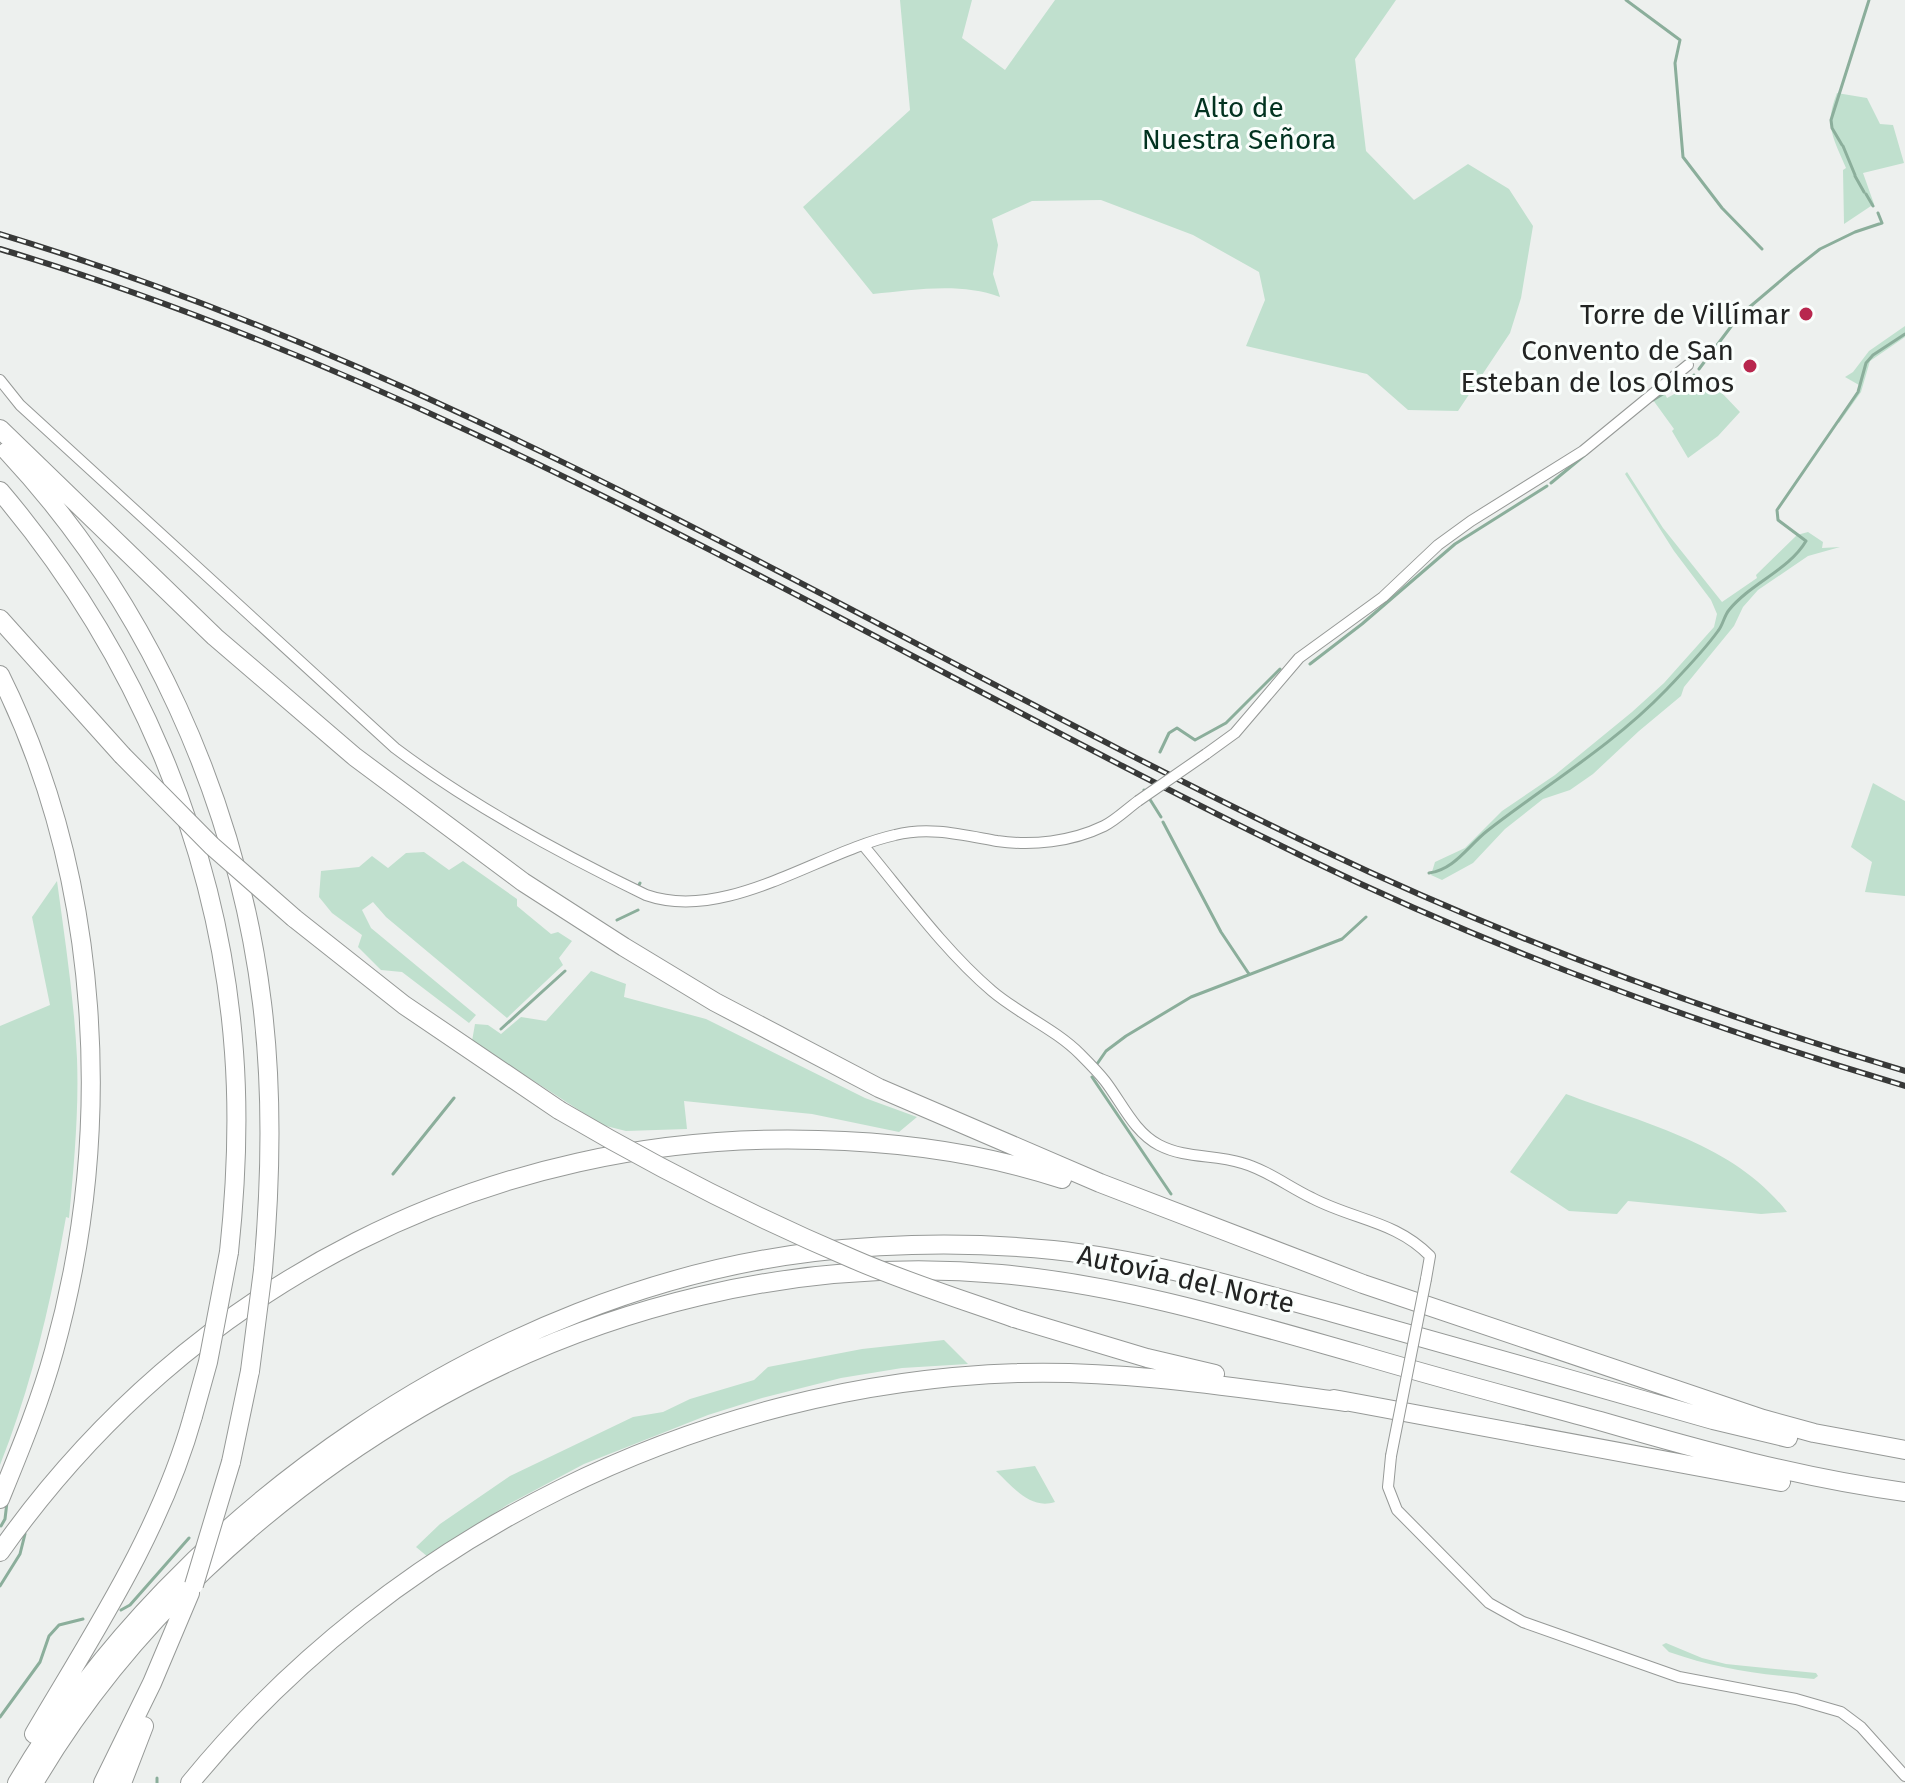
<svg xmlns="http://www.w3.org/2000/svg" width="1905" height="1783" font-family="'Fira Sans',sans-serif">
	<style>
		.green { fill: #c0e0ce }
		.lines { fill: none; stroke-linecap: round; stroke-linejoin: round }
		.stream { stroke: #8bae9b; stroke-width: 3 }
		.minor-casing { stroke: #969997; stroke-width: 12 }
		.motorway-casing { stroke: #969997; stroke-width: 20 }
		.minor { stroke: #fff; stroke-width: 10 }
		.motorway { stroke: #fff; stroke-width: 18 }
		.rail-casing { stroke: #383938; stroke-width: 6 }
		.rail { stroke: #fafefc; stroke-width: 3; stroke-dasharray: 9; stroke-linecap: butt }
		.minor-bridge-casing { stroke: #969997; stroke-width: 12; stroke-linecap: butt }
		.motorway-bridge-casing { stroke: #969997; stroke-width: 20; stroke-linecap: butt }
		.minor-bridge { stroke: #fff; stroke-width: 10 }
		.motorway-bridge { stroke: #fff; stroke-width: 18 }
		.poi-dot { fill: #b8274e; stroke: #fafefc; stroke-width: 3 }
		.labels { text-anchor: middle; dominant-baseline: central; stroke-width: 6; stroke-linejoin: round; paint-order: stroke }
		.park-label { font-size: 28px; fill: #023320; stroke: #fafefc }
		.poi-label { font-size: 28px; fill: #232423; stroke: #fafefc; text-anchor: end }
		.street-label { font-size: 28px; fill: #232423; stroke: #fafefc }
	</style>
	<rect width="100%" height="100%" fill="#edf0ee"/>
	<path class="green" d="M900 0H972L962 38 1005 70 1055 0H1396L1355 59 1366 151 1414 200 1468 164 1509 189 1533 226 1521 298 1510 333 1458 411 1408 410 1367 374 1246 346 1265 300 1259 272 1193 235 1101 200 1032 201 992 219 998 245 993 274 1000 297C960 282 914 290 873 294L803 207 910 110Z
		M1837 93 1867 98 1880 124 1893 125 1904 163 1863 173 1874 204 1844 224 1843 170 1846 168C1833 137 1824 126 1837 93Z
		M1905 326V337L1870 361 1861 392 1839 423 1837 421 1858 392 1859 385 1845 377 1853 372 1869 351Z
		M1695 375 1721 392 1740 412 1718 436 1688 458 1672 431 1674 429 1653 400 1665 394 1667 398 1678 392 1676 387Z
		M1627 472 1663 528 1722 602 1757 578 1756 575 1797 535 1808 532 1823 542 1822 548 1840 547 1808 556 1758 590 1743 607 1734 626 1684 687 1681 696 1639 731 1593 774 1570 790 1543 799 1505 829 1473 863 1442 880 1431 875 1435 862 1465 848 1502 811 1555 775 1632 712 1664 683 1714 627 1717 614 1711 600 1674 551 1625 474Z
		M1873 783 1905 801V896L1865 892 1872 862 1851 847Z
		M424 852 449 870 463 861 517 899V906L551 934 558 932 572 941 559 958 563 965 507 1018 386 917 373 902 362 910 371 928 476 1015 469 1023 402 972 381 970 358 947 362 935 332 913 319 897 321 871 359 867 372 856 388 868 406 853Z
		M57 881C65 940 74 999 77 1058 79 1111 74 1165 69 1218L66 1217C51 1302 32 1384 0 1465V1026L50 1005 32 917Z
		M591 971 626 984 624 997 706 1019 865 1098 917 1117 899 1132 812 1114 684 1101 687 1129 626 1131 602 1125 472 1041 475 1024 488 1025 501 1034 521 1017 546 1021Z
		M1566 1094C1643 1123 1735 1144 1787 1212L1761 1214 1628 1201 1617 1214 1569 1211 1510 1172Z
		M944 1340 968 1364 902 1368 841 1378 762 1398 708 1415 584 1464 507 1505 428 1557 416 1547 440 1524 510 1476 633 1417 663 1412 690 1399 754 1380 768 1367 862 1349Z
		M1035 1466 1055 1502C1030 1510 1013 1487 996 1471Z
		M1666 1643 1702 1658 1726 1664 1816 1673 1818 1676 1814 1679C1764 1675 1717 1669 1669 1652L1662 1645Z"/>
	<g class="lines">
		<path class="stream" d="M1626 0 1680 40 1675 63 1683 157 1722 208 1762 249
			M1842 145 1832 128 1831 120 1869 0
			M1843 146 1855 175
			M1855 176 1864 192
			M1866 194 1873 206
			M1699 369 1739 316 1792 271 1820 249 1855 232 1882 223 1878 213
			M1653 400 1694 375
			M1551 483 1585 455
			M1310 664 1362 624 1455 544 1547 486
			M1160 752 1169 733 1177 728 1195 740 1226 723 1280 669
			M1144 790 1161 817
			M1163 822 1221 932 1249 974
			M1429 873C1454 870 1468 846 1487 831 1546 785 1613 745 1665 691 1683 672 1703 652 1718 631 1723 625 1724 616 1729 610 1751 583 1789 570 1806 541L1778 520 1777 510 1858 392 1866 363 1873 355 1905 334
			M639 885 640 883
			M617 920 638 910
			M501 1029 565 971
			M1097 1064 1106 1051 1126 1036 1191 997 1342 939 1366 917
			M1092 1077 1171 1194
			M393 1174 454 1098
			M1 1526 5 1519 7 1502
			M0 1586 20 1554 25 1534
			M121 1610 130 1605 189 1538
			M0 1717 40 1662 49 1636 59 1625 83 1619
			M157 1783V1778"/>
		<defs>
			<path id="minor" d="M0 380 20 405 395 748C472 806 559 853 646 895 726 923 819 852 895 835 929 826 963 835 997 841 1032 846 1071 842 1104 826 1116 820 1127 809 1138 801
				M1206 754 1235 733 1299 658 1383 597 1438 545 1471 521 1583 451 1688 365
				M863 845C903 893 944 950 992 991 1019 1014 1055 1029 1080 1054 1089 1063 1098 1072 1105 1081 1122 1103 1134 1132 1159 1145 1186 1159 1214 1154 1242 1163 1267 1170 1289 1187 1312 1198 1354 1220 1396 1221 1430 1256L1426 1279
				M1391 1456 1388 1487 1397 1510 1489 1603 1523 1622 1679 1677 1796 1699 1841 1712 1861 1727 1905 1776"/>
			<path id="motorway" d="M0 429 215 637 355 757 523 882 624 947 715 1002 879 1088 1100 1183 1363 1284 1763 1419 1814 1433 1905 1450
				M7 451C147 601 237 800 262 1003 273 1092 271 1181 263 1270
				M0 491C134 649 219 845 234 1052 239 1119 236 1186 229 1252
				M0 619 122 755
				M0 675C102 880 115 1132 54 1351 40 1402 20 1450 0 1499
				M294 918 404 1005 559 1110
				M1014 1318 1147 1358 1215 1374
				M1334 1399 1781 1482
				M231 1462 250 1371
				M0 1552C189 1284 489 1130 818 1140 900 1142 983 1153 1062 1179
				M34 1734C94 1632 161 1531 193 1416
				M17 1783C177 1510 497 1290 814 1252 893 1243 974 1242 1053 1250 1149 1260 1241 1288 1334 1313 1460 1348 1587 1384 1713 1420L1788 1438
				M34 1783C125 1628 266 1498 420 1408 596 1306 798 1256 1001 1274 1123 1285 1241 1321 1358 1354 1438 1378 1519 1399 1600 1421 1700 1450 1801 1478 1905 1492
				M103 1783 152 1683 190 1593
				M122 1783 144 1726
				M190 1783C392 1536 700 1383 1019 1373 1129 1370 1237 1388 1346 1402"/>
		</defs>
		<use href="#minor" class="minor-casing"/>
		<use href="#motorway" class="motorway-casing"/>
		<use href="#minor" class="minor"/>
		<use href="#motorway" class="motorway"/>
		<defs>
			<path id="rail" d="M0 234C467 375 880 639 1318 848 1507 938 1704 1011 1905 1071
				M0 249C463 387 876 650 1308 859 1500 952 1701 1025 1905 1086"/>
		</defs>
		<use href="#rail" class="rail-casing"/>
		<use href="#rail" class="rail"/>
		<defs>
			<path id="minor-bridge" d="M1138 801 1206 754
				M1391 1456 1426 1279"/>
			<path id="motorway-bridge" d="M122 755 212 846 294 918
				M559 1110C654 1166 752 1216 853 1259 906 1282 960 1299 1014 1318
				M250 1371 263 1270
				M193 1416 208 1362 229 1252
				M194 1585 231 1462"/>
		</defs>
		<use href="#minor-bridge" class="minor-bridge-casing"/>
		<use href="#motorway-bridge" class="motorway-bridge-casing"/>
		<use href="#minor-bridge" class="minor-bridge"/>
		<use href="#motorway-bridge" class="motorway-bridge"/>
	</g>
	<g class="poi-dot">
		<circle cx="1806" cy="314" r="8"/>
		<circle cx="1750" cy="366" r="8"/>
	</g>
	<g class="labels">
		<g class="park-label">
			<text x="1239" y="107">Alto de<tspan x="1239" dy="32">Nuestra Señora</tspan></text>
		</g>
		<g class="poi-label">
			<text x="1790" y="314">Torre de Villímar</text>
			<text x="1734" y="350">Convento de San<tspan x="1734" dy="32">Esteban de los Olmos</tspan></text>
		</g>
		<g class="street-label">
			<text transform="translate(1186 1279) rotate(13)">Autovía del Norte</text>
		</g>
	</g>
</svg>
